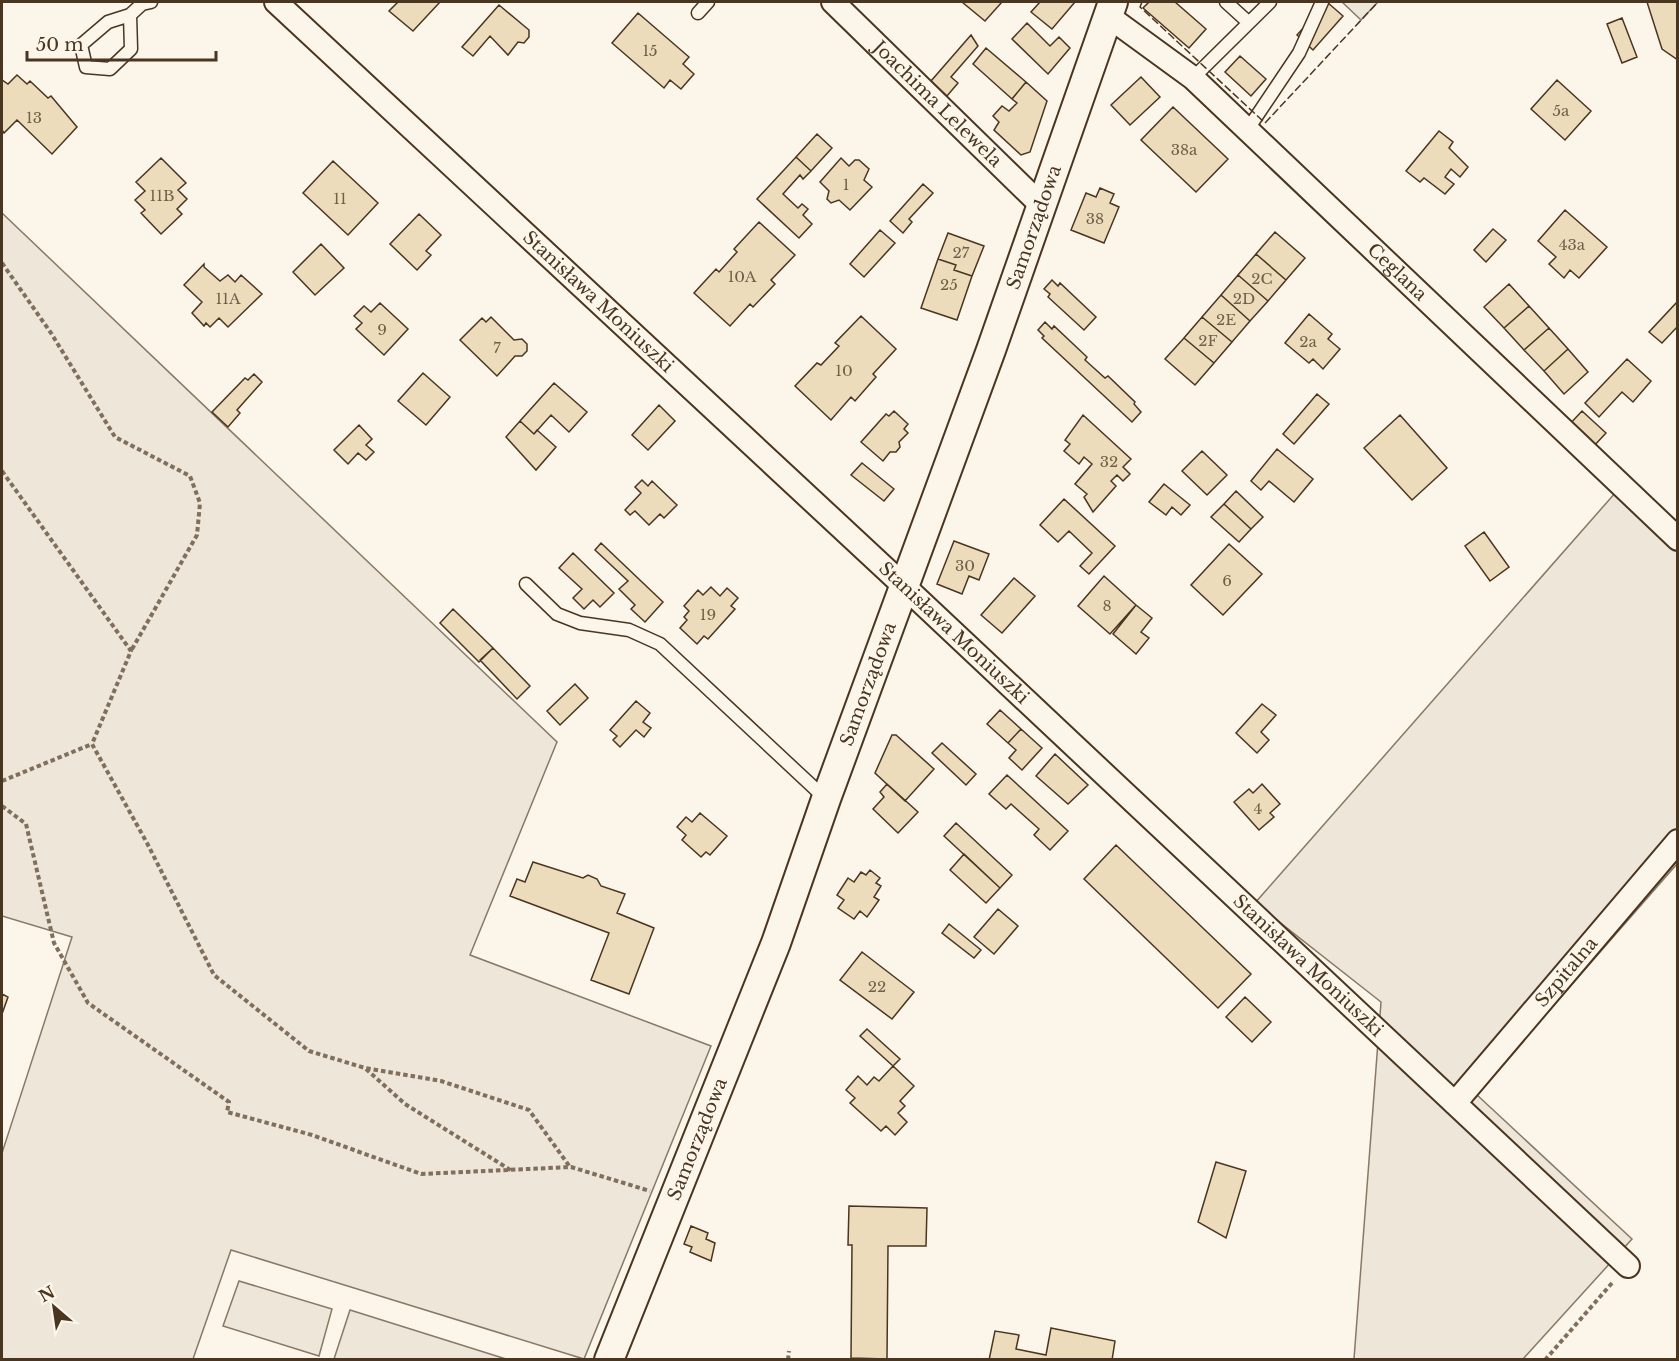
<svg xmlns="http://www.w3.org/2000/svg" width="1679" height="1361" font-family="'Libre Baskerville',serif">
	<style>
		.green { fill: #ede6d9; stroke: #887966; stroke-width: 1.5 }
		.parking { fill: #ede7d9; stroke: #887966; stroke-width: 1.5 }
		.building { fill: #ecdcbc; stroke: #4a3520; stroke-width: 1.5 }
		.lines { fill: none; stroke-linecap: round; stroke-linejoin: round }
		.service-casing { stroke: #4a3520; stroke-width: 15 }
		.minor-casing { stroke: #4a3520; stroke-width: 26 }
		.tertiary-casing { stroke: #4a3520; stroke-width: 32 }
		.path { stroke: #7f6f5c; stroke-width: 4; stroke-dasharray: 4.5 3; stroke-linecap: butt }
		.service { stroke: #fbf6e9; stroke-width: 12 }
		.minor { stroke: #fbf6e9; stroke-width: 22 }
		.tertiary { stroke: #fbf6e9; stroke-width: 28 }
		.fence { stroke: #4a3520; stroke-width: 1.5; stroke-dasharray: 8 3; stroke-linecap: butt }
		.labels { text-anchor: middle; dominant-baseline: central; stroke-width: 4.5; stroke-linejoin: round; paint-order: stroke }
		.number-label { font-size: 15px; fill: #725f47 }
		.street-label { font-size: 18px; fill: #4a3520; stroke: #fbf6e9 }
	</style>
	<rect width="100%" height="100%" fill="#fbf6e9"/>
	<path class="green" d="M2 213 557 742 470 955 711 1046 584 1359 231 1250 193 1359H2V1153L72 937 2 916Z
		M1616 492 1677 551V864L1476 1094 1632 1239 1523 1359H1354L1381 1002 1255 903Z
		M239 1281 332 1309 319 1356 223 1326Z
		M350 1310 506 1359H334Z"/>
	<path class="parking" d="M1342 2H1378L1361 20Z"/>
	<path class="building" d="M398 2H440L413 31 389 11Z
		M962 2H1002L985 21Z
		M1040 2H1075L1052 29 1031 12Z
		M1149 2H1175L1206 29 1189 48 1143 8Z
		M1327 2 1343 16 1313 50 1297 35Z
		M1647 2H1678V60L1662 49Z
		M499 5 529 30V37L524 43 518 42 508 55 490 36 473 56 462 47Z
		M638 13 689 57 683 64 694 74 681 89 670 80 664 88 612 43Z
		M1622 18 1637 57 1622 63 1607 24Z
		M1027 23 1050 46 1059 37 1070 48 1048 74 1012 39Z
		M971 35 978 46 951 77 958 83 947 96 931 81Z
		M986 48 1026 82 1012 99 973 64Z
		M1240 56 1266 79 1251 96 1225 72Z
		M17 75 27 84 30 81 48 98 51 96 77 127 52 154 17 120 4 133 2 130V80L8 84Z
		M1141 77 1160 97 1130 125 1111 105Z
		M1557 80 1591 111 1565 140 1531 109Z
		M1026 82 1047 101 1030 152 1021 155 994 130 999 122 993 116 1002 106 1009 111 1017 103 1012 99Z
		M1173 107 1228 159 1196 192 1141 140Z
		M1439 131 1453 142 1449 148 1468 167 1460 177 1451 169 1445 177 1454 184 1445 194 1424 178 1420 182 1406 171Z
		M817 134 832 148 811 171 796 157Z
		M796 157 811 171 803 179 800 175 783 194 798 208 802 204 808 209 803 215 812 224 799 238 757 199Z
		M161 158 186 183 178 190 187 199 177 209 182 214 161 234 141 213 145 210 135 200 145 191 136 182Z
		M841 158 849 166 855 160H859L869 169 864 180 872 187 850 210 839 200 831 203 827 199 829 191 820 182Z
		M333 161 378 203 348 235 303 193Z
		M923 184 933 193 909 219 912 222 903 233 890 221Z
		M1100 188 1114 194 1110 203 1119 207 1104 243 1071 230 1086 193 1096 197Z
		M1565 210 1607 247 1579 278 1570 270 1564 278 1549 264 1556 257 1538 241Z
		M419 214 441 235 426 251 431 255 417 270 390 244Z
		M759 222 795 255 771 280 775 284 753 307 750 304 730 326 694 293 716 269 719 272 737 252 734 249Z
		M1493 229 1506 240 1486 262 1474 250Z
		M880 230 895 243 864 277 850 264Z
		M1275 232 1305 258 1286 280 1256 254Z
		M948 233 984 246 972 276 954 270 956 265 938 259Z
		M321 244 344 268 315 295 293 272Z
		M1256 254 1286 280 1268 301 1238 275Z
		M938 259 956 265 954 270 972 276 957 320 921 308Z
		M204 264V267L220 281 228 275 235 282 241 275 262 294 228 327 219 318 210 327 206 323 204 326 192 313 202 302 184 285Z
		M1238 275 1268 301 1250 321 1221 295Z
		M1052 280 1058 286 1060 283 1096 317 1084 330 1048 297 1050 294 1044 289Z
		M1509 284 1529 306 1504 328 1484 307Z
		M1221 295 1250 321 1232 342 1202 317Z
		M1678 301V326L1662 343 1649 332Z
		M380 303 408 329 384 355 356 329 362 323 354 316 364 306 371 312Z
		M1529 306 1549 328 1524 350 1504 328Z
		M1309 314 1332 334 1328 339 1340 349 1323 369 1313 359 1309 363 1285 343Z
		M861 316 896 349 873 374 876 377 855 401 851 397 831 420 795 386 817 363 821 365 839 346 835 343Z
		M491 317 514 340 522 339 527 344V351L522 356H515L497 376 460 340 482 318 486 322Z
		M1202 317 1232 342 1214 363 1184 338Z
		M1045 322 1052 329 1054 326 1087 357 1085 360 1105 378 1108 376 1135 402 1134 404 1141 412 1132 422 1042 338 1044 336 1038 330Z
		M1549 328 1568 349 1544 371 1524 350Z
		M1184 338 1214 363 1195 385 1165 359Z
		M1568 349 1588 372 1564 394 1544 371Z
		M1627 359 1651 381 1633 402 1622 392 1599 417 1585 403Z
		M423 373 450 397 426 425 398 401Z
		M254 374 262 382 237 410 240 413 228 427 212 412 245 378 248 380Z
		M554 383 587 412 569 432 551 415 534 434 520 421Z
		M1317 394 1329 404 1294 444 1283 434Z
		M659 405 675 421 648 450 632 435Z
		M894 411 908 424 904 429 908 433 899 442 900 447 896 452H890L883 461 861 442 886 414 889 416Z
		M1582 411 1606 433 1592 448 1568 426Z
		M1083 415 1131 459 1123 467 1130 474 1123 481 1117 475 1111 481 1116 486 1093 512 1084 497 1087 494 1075 484 1092 464 1084 457 1079 464 1064 451 1070 444 1065 440Z
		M1400 415 1447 468 1412 500 1364 448Z
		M520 421 534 434 537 430 556 447 536 470 506 437Z
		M359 425 372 439 366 445 374 452 366 460 358 453 348 464 334 450Z
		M1277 449 1313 479 1294 502 1269 481 1261 490 1251 481Z
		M1202 451 1227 475 1207 495 1182 471Z
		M862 463 894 489 884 501 851 475Z
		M642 480 648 486 652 481 677 505 664 518 660 514 649 525 635 511 630 515 625 510 641 493 635 487Z
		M1164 484 1190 505 1181 515 1172 507 1166 515 1149 502Z
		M1236 491 1263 517 1251 529 1224 504Z
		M1064 499 1115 546 1089 574 1080 566 1092 553 1069 531 1058 542 1040 525Z
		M1224 504 1251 529 1239 542 1211 517Z
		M1484 532 1509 567 1490 581 1465 546Z
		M954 541 989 554 979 580 969 576 962 594 937 584Z
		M601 543 663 602 645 622 631 609 635 605 619 589 628 581 595 550Z
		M1229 544 1262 574 1223 615 1191 585Z
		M573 553 614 593 600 607 593 600 584 609 573 598 582 589 559 568Z
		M1104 576 1136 605 1110 634 1078 606Z
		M1014 578 1035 596 1002 633 981 615Z
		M711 587 720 596 727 588 738 598 731 606 735 609 708 639 704 636 697 644 680 628 687 620 684 617 689 611 684 606 698 590 703 595Z
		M1136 605 1152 618 1141 632 1149 638 1136 654 1113 634Z
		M453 609 493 648 479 662 440 623Z
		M493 648 530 686 517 699 480 660Z
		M575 684 588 698 560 725 547 711Z
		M636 701 650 713 643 722 651 728 644 737 636 730 620 747 613 740 617 736 610 730Z
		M1262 704 1276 715 1261 732 1269 740 1257 753 1236 733Z
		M1000 710 1021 729 1008 743 987 724Z
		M1021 729 1042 748 1022 770 1009 758 1016 750 1008 743Z
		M892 735H896L934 769 905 801 875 773Z
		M942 743 976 774 966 785 932 753Z
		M1055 754 1088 785 1068 804 1036 776Z
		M1007 775 1068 831 1050 850 1034 835 1039 829 1011 804 1006 809 989 794Z
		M887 784 918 812 898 833 873 809 884 797 880 792Z
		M1262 784 1280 804 1270 813 1274 817 1259 830 1234 802 1249 789 1253 793Z
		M700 813 727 836 710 855 706 852 701 857 682 840 686 835 677 827 686 817 692 822Z
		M956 823 1012 875 1000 888 944 836Z
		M1116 845 1251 974 1218 1008 1084 879Z
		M964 854 1000 888 986 903 950 870Z
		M533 862 583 878 588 875 597 879 601 886 625 894 617 913 654 928 629 994 591 980 609 933 510 896 517 879 525 882Z
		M870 870 880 878 876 883 881 886 874 897 879 900 867 917 860 911 854 919 838 908 844 900 837 895 848 878 854 882 861 872 866 875Z
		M998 909 1018 926 994 954 974 937Z
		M949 924 981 950 974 958 942 933Z
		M862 952 914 992 892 1019 840 980Z
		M2 994 8 997 2 1014Z
		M1245 997 1271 1022 1252 1042 1226 1017Z
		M867 1029 900 1059 893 1066 860 1036Z
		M893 1066 914 1086 900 1101 905 1106 898 1113 907 1122 895 1135 886 1126 881 1131 850 1103 855 1098 846 1090 858 1076 867 1085 874 1077 879 1081Z
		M1216 1162 1246 1171 1226 1238 1198 1222Z
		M849 1206 927 1208 926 1246H888L887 1359 851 1358 852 1245H848Z
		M691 1226 708 1233 706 1239 715 1243 711 1261 690 1252 692 1247 684 1244Z
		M1051 1328 1115 1341 1112 1360H989L995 1331 1019 1335 1016 1349 1046 1355Z"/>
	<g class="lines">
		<defs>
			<path id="service" d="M1226 2 1248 22
				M698 13 708 2
				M130 15 131 49 110 69 86 67 81 45 108 22 130 15 142 4 151 2
				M1193 78 1270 2
				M1248 129 1299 53 1322 2
				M526 584 557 614 580 623 629 630 660 644 826 799"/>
			<g id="minor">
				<path id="s1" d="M276 2 904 586 1628 1266"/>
				<path id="s2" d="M833 2 1041 205"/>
				<path id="s3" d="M1108 16 1193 78 1678 539"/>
				<path id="s4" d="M1455 1103 1678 841"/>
			</g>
			<g id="tertiary">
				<path id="s5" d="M609 1360 776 943 826 799 991 350 1113 2"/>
			</g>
		</defs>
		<use href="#service" class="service-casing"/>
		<use href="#minor" class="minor-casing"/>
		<use href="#tertiary" class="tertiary-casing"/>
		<path class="path" d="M2 263 51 333 115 437 190 476 200 503 197 535 131 651
			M2 471 131 651 92 744
			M2 781 92 744 147 843 214 975 309 1051 365 1068 441 1081 529 1110 570 1167
			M2 806 26 824 54 943 88 1003 229 1102 227 1112 312 1135 421 1174 571 1167 650 1191
			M366 1069 405 1104 512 1171
			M788 1360 789 1351
			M1545 1360 1612 1283"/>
		<use href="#service" class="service"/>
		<use href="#minor" class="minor"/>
		<use href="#tertiary" class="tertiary"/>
		<path class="fence" d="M1142 2 1140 7 1265 123 1378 2"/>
	</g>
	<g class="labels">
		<g class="number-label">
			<text x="650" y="50">15</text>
			<text x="1561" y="110">5a</text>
			<text x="34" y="117">13</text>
			<text x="1184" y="149">38a</text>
			<text x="846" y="184">1</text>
			<text x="162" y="195">11B</text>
			<text x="340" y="198">11</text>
			<text x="1095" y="218">38</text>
			<text x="1572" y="244">43a</text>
			<text x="961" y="252">27</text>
			<text x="742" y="276">10A</text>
			<text x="1262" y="278">2C</text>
			<text x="949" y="284">25</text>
			<text x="228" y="298">11A</text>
			<text x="1244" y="298">2D</text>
			<text x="1226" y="319">2E</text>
			<text x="382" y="329">9</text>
			<text x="1208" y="340">2F</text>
			<text x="1308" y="341">2a</text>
			<text x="497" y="347">7</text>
			<text x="844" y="370">10</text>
			<text x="1109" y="461">32</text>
			<text x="965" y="565">30</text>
			<text x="1227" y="580">6</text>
			<text x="1107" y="605">8</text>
			<text x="708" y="614">19</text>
			<text x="1258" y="808">4</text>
			<text x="877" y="986">22</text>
		</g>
		<g class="street-label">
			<text stroke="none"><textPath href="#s2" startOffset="146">Joachima Lelewela</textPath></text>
			<text stroke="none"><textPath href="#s5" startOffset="1210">Samorządowa</textPath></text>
			<text stroke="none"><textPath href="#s3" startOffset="387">Ceglana</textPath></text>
			<text stroke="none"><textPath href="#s1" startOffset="440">Stanisława Moniuszki</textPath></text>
			<text stroke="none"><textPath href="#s1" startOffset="926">Stanisława Moniuszki</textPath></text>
			<text stroke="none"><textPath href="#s5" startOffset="724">Samorządowa</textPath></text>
			<text stroke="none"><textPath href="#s1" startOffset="1412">Stanisława Moniuszki</textPath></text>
			<text stroke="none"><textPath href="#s4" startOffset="172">Szpitalna</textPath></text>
			<text stroke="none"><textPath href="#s5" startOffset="238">Samorządowa</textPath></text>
		</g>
	</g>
	<rect width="1679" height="1361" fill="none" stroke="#4a3520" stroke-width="6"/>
	<g transform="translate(54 1307) rotate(331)" stroke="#fbf6e9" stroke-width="4.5" paint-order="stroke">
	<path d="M0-4.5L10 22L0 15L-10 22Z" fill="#4a3520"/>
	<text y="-9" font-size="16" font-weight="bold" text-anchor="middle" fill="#4a3520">N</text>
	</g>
	<path d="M27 51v9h189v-9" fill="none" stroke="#4a3520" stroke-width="3"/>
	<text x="36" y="51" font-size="18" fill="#4a3520" stroke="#fbf6e9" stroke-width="4.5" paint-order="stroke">50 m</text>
</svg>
